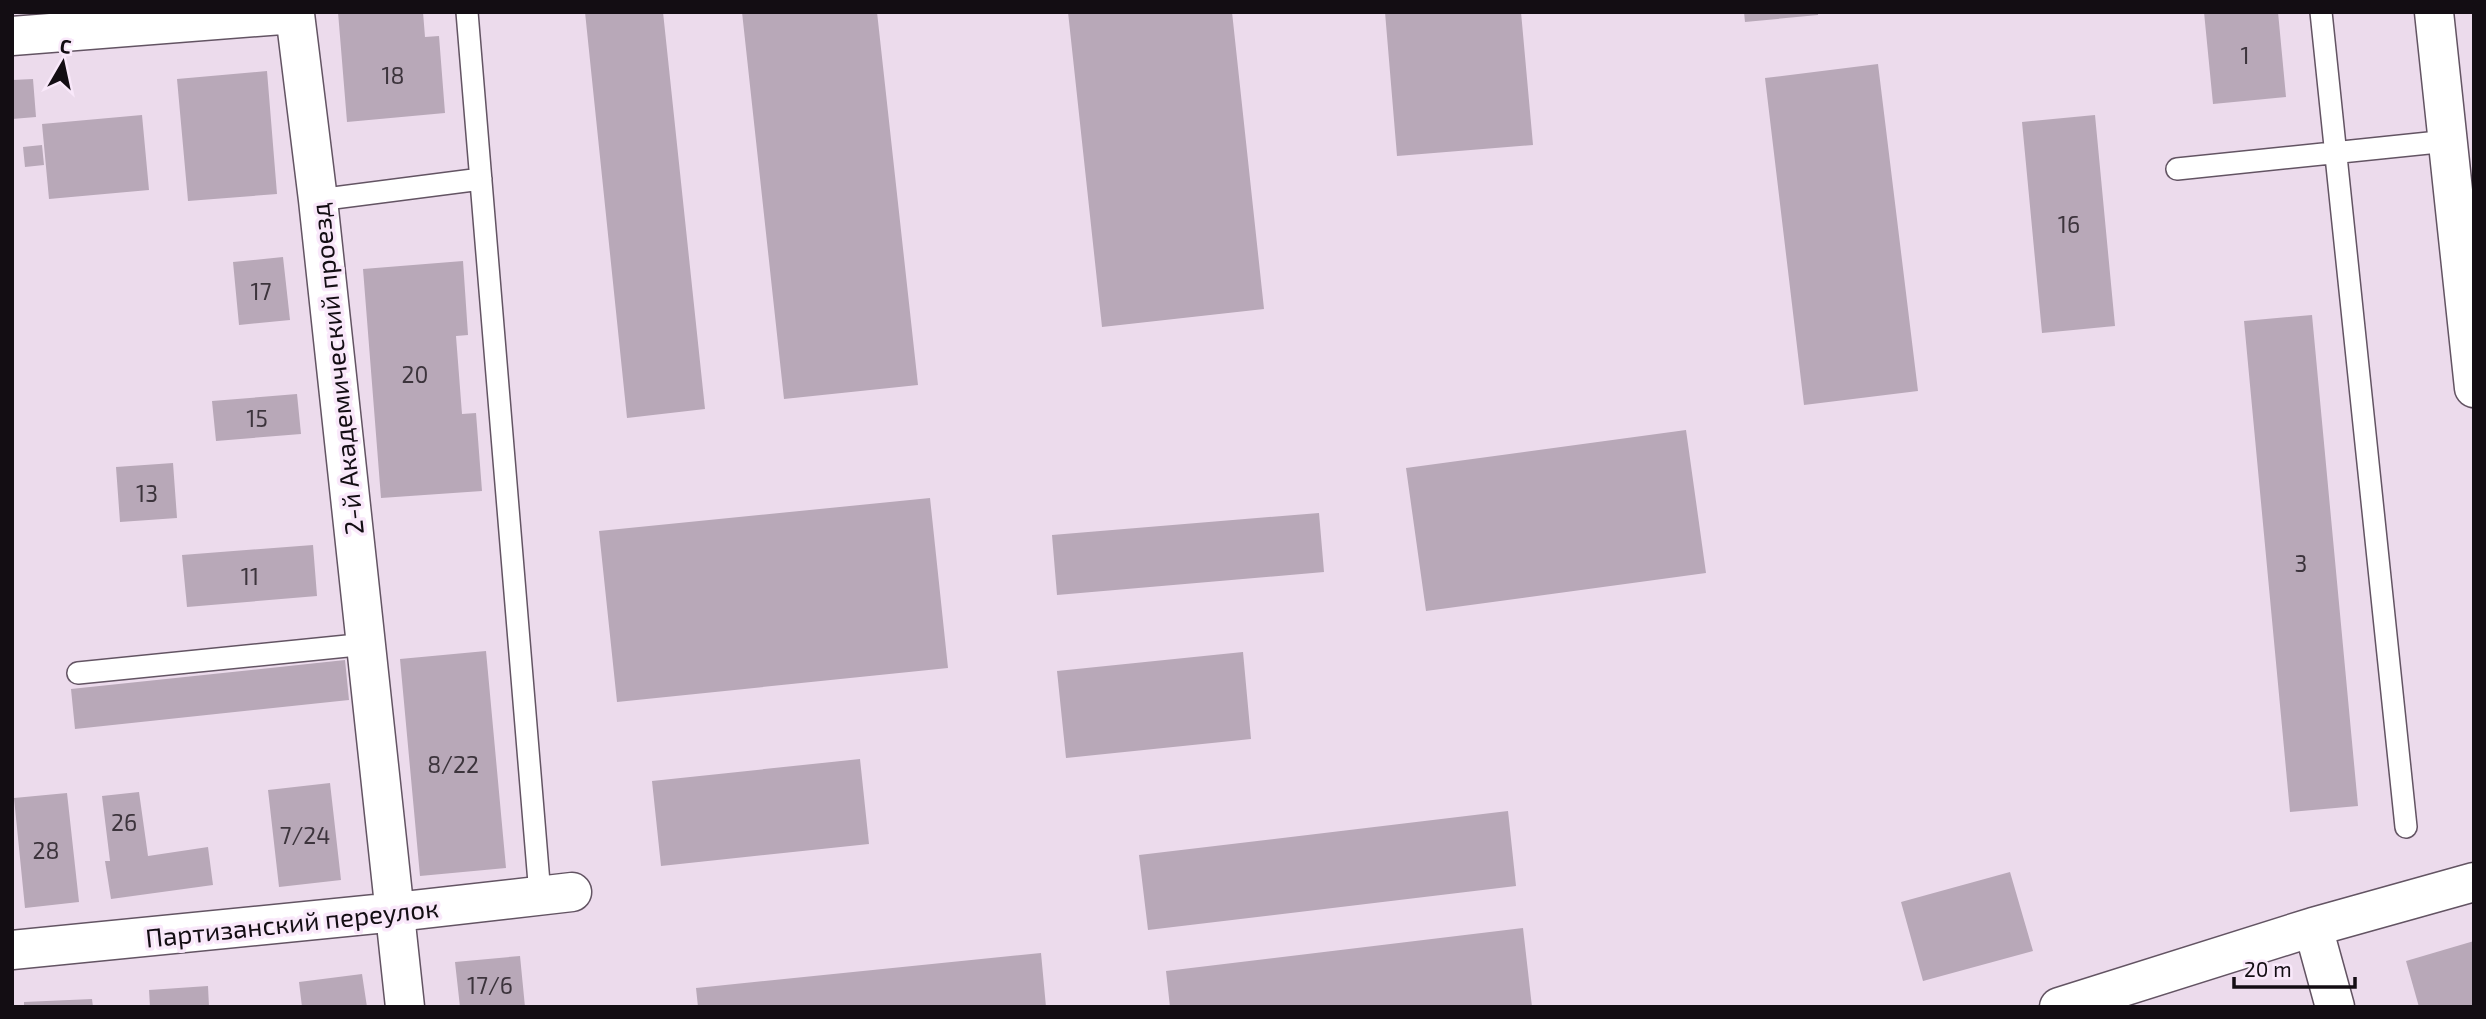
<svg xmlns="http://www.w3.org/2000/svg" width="2486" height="1019" font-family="'Exo 2',sans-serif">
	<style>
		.building { fill: #b8a8b8 }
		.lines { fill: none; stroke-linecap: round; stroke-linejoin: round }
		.lane-casing { stroke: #635463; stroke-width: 24 }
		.street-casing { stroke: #635463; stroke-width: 41 }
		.lane { stroke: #fff; stroke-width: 21 }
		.street { stroke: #fff; stroke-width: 38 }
		.labels { text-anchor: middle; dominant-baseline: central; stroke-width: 7; stroke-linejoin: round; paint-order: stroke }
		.number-label { font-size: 23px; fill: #3c343c }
		.street-label { font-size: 26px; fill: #130d13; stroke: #f9e8fa }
	</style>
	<rect width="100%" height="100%" fill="#ecdbec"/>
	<path class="building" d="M338 12H423L425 37 439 36 445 113 347 122Z
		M585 12H663L705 409 627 418Z
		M742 12H877L918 385 784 399Z
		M1068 12H1232L1264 309 1102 327Z
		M1385 12H1521L1533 145 1397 156Z
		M1744 12H1818V15L1745 22Z
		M2204 12H2278L2286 97 2213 104Z
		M1878 64 1918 391 1804 405 1765 78Z
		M267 71 277 194 188 201 177 79Z
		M33 79 36 117 12 119V80Z
		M142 115 149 190 49 199 42 124Z
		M2095 115 2115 326 2042 333 2022 122Z
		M42 145 44 165 25 167 23 147Z
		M283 257 290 320 239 325 233 262Z
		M463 261 468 335 456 336 462 414 476 413 482 491 381 498 363 269Z
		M2312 315 2358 806 2290 812 2244 321Z
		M297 394 301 434 216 441 212 401Z
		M1686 430 1706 573 1426 611 1406 468Z
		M173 463 177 518 120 522 116 467Z
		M930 498 948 668 617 702 599 531Z
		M1319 513 1324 572 1057 595 1052 535Z
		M313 545 317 596 187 607 182 555Z
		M486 651 506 868 420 876 400 659Z
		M1243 652 1251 739 1066 758 1057 671Z
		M345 660 349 700 75 729 71 689Z
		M860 759 869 844 661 866 652 781Z
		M330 783 341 880 279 887 268 790Z
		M139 792 148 856 208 847 213 885 111 899 105 861H110L102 796Z
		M67 793 79 902 25 908 14 798Z
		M1508 811 1516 886 1148 930 1139 855Z
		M2010 872 2033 951 1923 981 1901 902Z
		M1523 928 1532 1007H1170L1166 971Z
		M2474 941V1007H2419L2406 961Z
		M1041 953 1046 1007H698L696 988Z
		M520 956 525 1007H460L455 962Z
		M362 974 367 1007H302L299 982Z
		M208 986 209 1007H150L149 990Z
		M92 999 93 1007H24V1002Z"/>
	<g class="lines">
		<defs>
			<path id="lane" d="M467 12 540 895
				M2321 12 2406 827
				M2177 169 2448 141
				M318 200 481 179
				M78 673 367 644"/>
			<path id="street" d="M2434 12 2474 388
				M12 36 295 14 318 200 405 1007
				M2313 927 2335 1007
				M12 950 396 912 572 892
				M2059 1007 2313 927 2474 882"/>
		</defs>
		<use href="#lane" class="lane-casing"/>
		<use href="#street" class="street-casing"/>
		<use href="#lane" class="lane"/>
		<use href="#street" class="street"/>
	</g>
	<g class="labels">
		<g class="number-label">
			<text x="2245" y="55">1</text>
			<text x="393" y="75">18</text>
			<text x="2069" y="224">16</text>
			<text x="261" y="291">17</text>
			<text x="415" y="374">20</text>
			<text x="257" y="418">15</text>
			<text x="147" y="493">13</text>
			<text x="2301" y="563">3</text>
			<text x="250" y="576">11</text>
			<text x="453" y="764">8/22</text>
			<text x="124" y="822">26</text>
			<text x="305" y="835">7/24</text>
			<text x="46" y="850">28</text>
			<text x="490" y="985">17/6</text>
		</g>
		<g class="street-label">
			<text transform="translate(336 369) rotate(-96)">2-й Академический проезд</text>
			<text transform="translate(292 922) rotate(-6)">Партизанский переулок</text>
		</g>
	</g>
	<rect width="2486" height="1019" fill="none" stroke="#130d13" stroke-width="28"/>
	<g transform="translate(63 63) rotate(9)" stroke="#f9e8fa" stroke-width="5" paint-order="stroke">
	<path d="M0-5L12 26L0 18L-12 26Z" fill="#130d13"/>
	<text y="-10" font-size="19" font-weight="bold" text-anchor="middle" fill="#130d13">С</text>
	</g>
	<path d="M2234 977v10h121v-10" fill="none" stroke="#130d13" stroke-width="3.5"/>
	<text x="2244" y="977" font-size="21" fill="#130d13" stroke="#f9e8fa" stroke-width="5" paint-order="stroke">20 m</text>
</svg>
